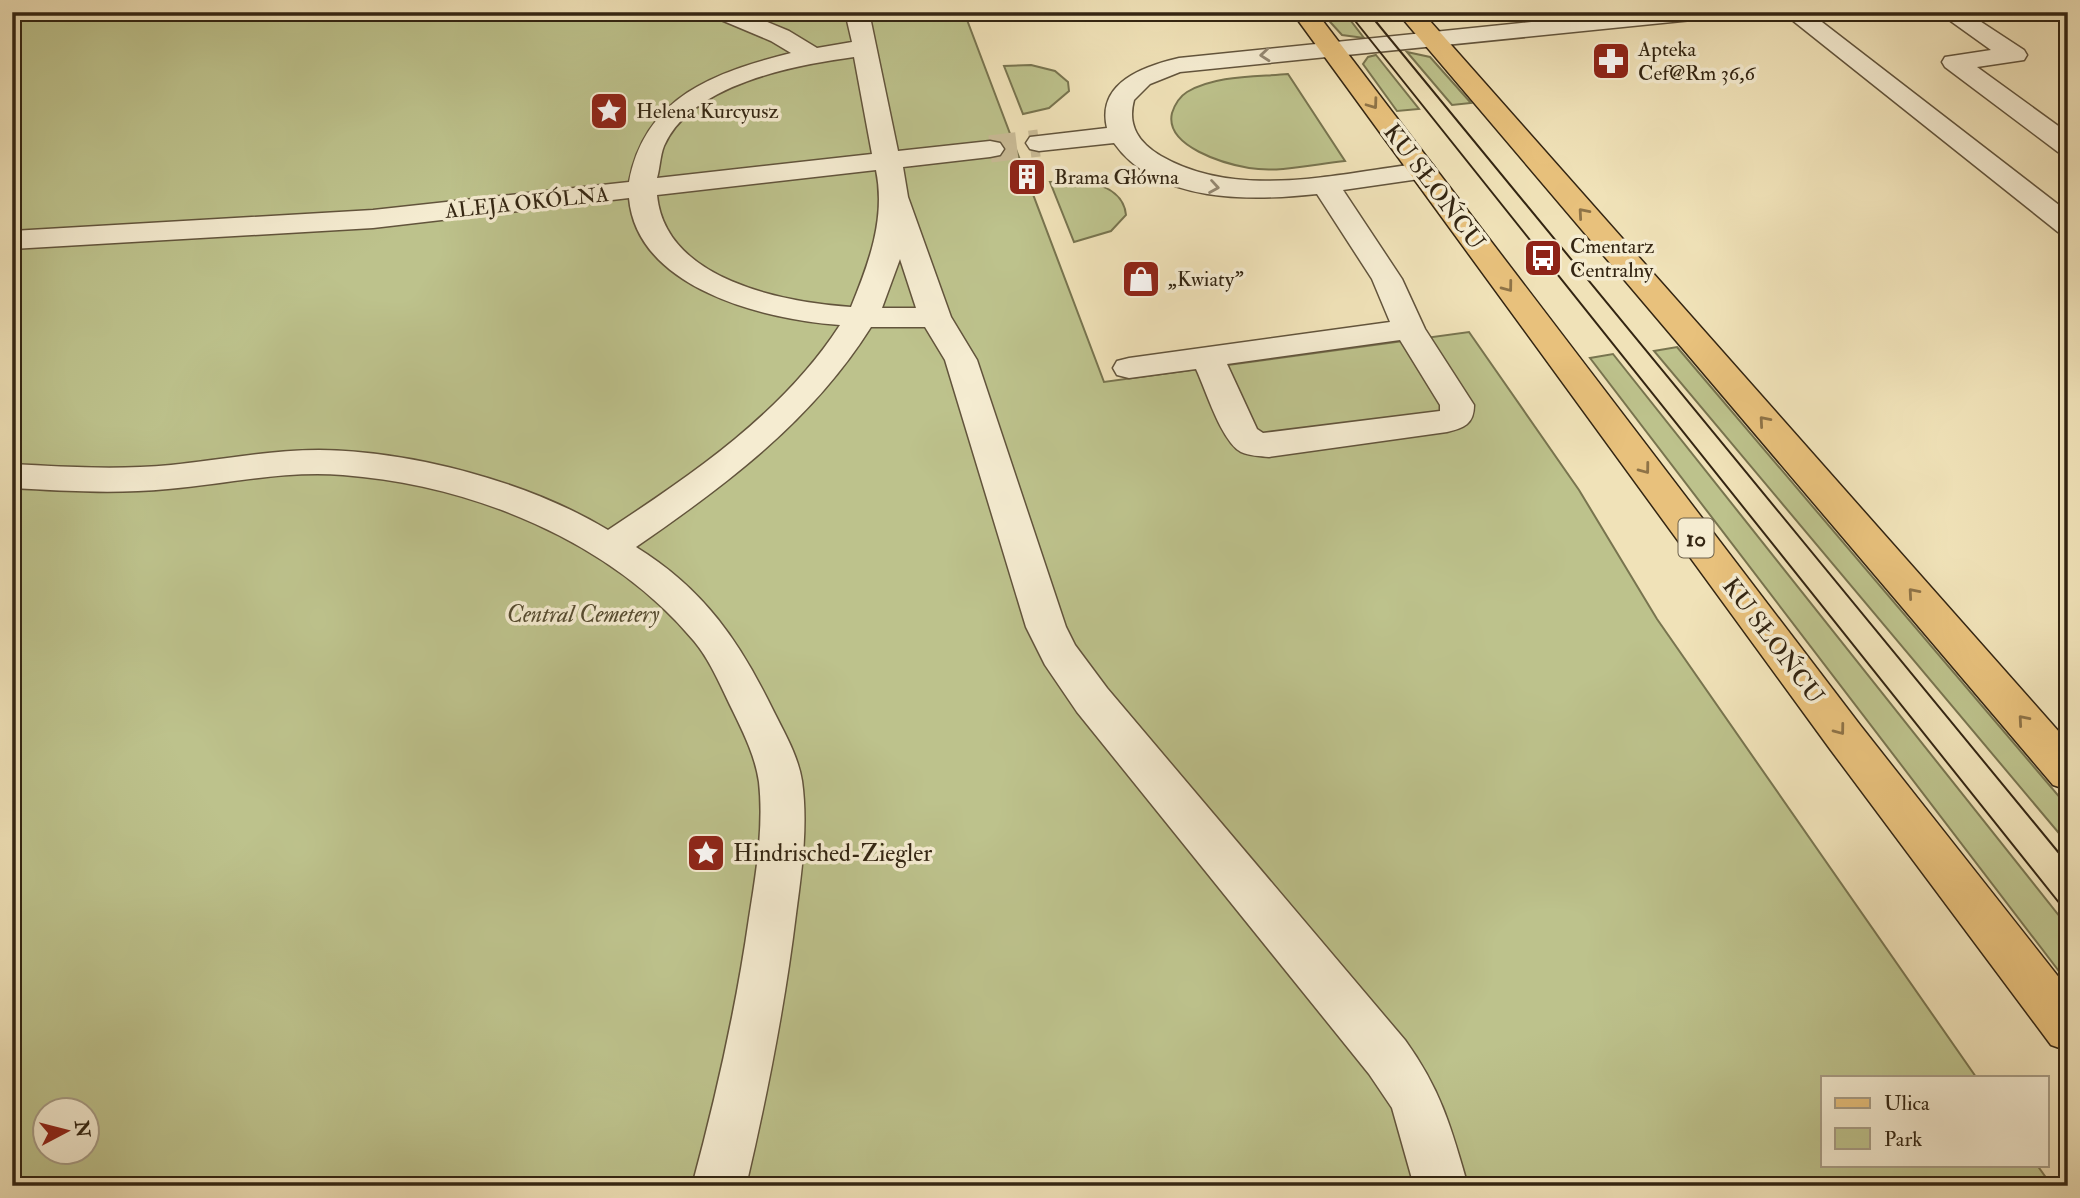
<svg xmlns="http://www.w3.org/2000/svg" width="2080" height="1198" font-family="'IM FELL Double Pica',serif">
	<style>
		.green { fill: #bdc28c; stroke: #78744f; stroke-width: 2; fill-rule: evenodd }
		.lines { fill: none; stroke-linecap: round; stroke-linejoin: round }
		.minor-tunnel { stroke: #cabc97; stroke-width: 27; stroke-dasharray: 27 13; stroke-linecap: butt }
		.minor-casing { stroke: #62543c; stroke-width: 3 }
		.major-casing { stroke: #332512; stroke-width: 3 }
		.minor { fill: #f5ecd1; fill-rule: evenodd }
		.major { fill: #e8c17c; fill-rule: evenodd }
		.tram { stroke: #332512; stroke-width: 2 }
		.oneway { stroke: #948872 }
		.oneway2 { stroke: #8e7347 }
		.labels { text-anchor: middle; dominant-baseline: central; stroke-width: 7; stroke-linejoin: round; paint-order: stroke }
		.far-poi-label { font-size: 21px; fill: #332512; stroke: #f5ecd1; text-anchor: start }
		.far-street-label { font-size: 21px; fill: #332512; stroke: #f5ecd1 }
		.shield { fill: #f5ecd1; stroke: #6d614b; stroke-width: 2 }
		.shield-label { font-size: 23px; font-weight: bold; fill: #332512 }
		.street-label { font-size: 24px; fill: #332512; stroke: #f5ecd1 }
		.park-label { font-size: 24px; font-style: italic; fill: #564c30; stroke: #f5ecd1 }
		.poi-label { font-size: 24px; fill: #332512; stroke: #f5ecd1; text-anchor: start }
	</style>
	<rect width="100%" height="100%" fill="#f0e2b8"/>
	<filter id="stains"><feTurbulence type="fractalNoise" baseFrequency=".00286" numOctaves="4"/><feColorMatrix values="0 0 0 0 .2 0 0 0 0 .09 0 0 0 0 .02 0 0 0 .5 -.17"/></filter>
	<radialGradient id="worn" r=".72"><stop offset=".6" stop-color="#630" stop-opacity="0"/><stop offset="1" stop-color="#630" stop-opacity=".3"/></radialGradient>
	<path class="green" d="M12 12H964L1104 382 1469 332 1579 490 1657 619 1976 1077H1823V1165H2037L2052 1186H12ZM46 1110H88V1152H46Z
		M1321 12H1344L1364 38 1342 35Z
		M1407 52 1430 57 1471 103 1452 105Z
		M1376 55 1419 109 1397 111 1363 64 1368 57Z
		M1031 65 1055 71 1068 82 1069 91 1049 108 1023 114 1004 66Z
		M1288 74 1345 161C1315 164 1279 173 1249 168 1226 164 1164 147 1172 113 1175 104 1179 97 1187 92 1216 75 1256 77 1288 74Z
		M1085 181C1104 185 1124 193 1126 215L1111 231 1074 242 1050 182Z
		M1677 347 2068 807V844L1654 351Z
		M1613 354 2068 927V983L1590 358Z"/>
	<g class="lines">
		<path class="minor-tunnel" d="M990 149 1039 143"/>
		<defs>
			<path id="minor" d="M710 12H743L789 31 817 48 852 42 845 12H869L898 151 990 141 1000 143 1004 149 1000 155 990 157 903 167 908 197 951 317 977 360 1066 627 1075 645 1107 688 1405 1040C1441 1090 1451 1127 1468 1186H1414L1392 1108 1369 1074 1077 712 1045 665 1026 627 945 360 925 327H871C812 421 726 485 636 547 704 589 740 642 774 712 785 734 798 756 802 781 808 824 802 870 796 914 785 1005 767 1096 746 1186H692C716 1097 736 1009 749 918 756 874 764 827 759 782 755 754 741 728 729 703 719 682 709 659 694 641 610 540 472 485 343 475 285 470 227 484 168 489 116 494 64 491 12 488V464C65 467 118 470 171 465 221 460 270 450 319 450 412 451 529 482 608 530 694 473 783 413 840 325 766 320 637 289 629 198L373 228 12 249V231L373 210 629 182C645 96 716 72 791 53L771 41 714 17ZM854 57 872 154 657 178C660 168 660 156 664 146 691 84 795 65 854 57ZM876 170C886 218 869 263 851 307 782 302 665 280 657 195ZM900 259 916 308H882Z
				M1629 12H1714L1702 19 1180 72 1150 84 1134 100C1127 126 1139 143 1161 156 1239 201 1339 173 1423 163L1433 165 1437 171 1433 177 1343 190 1402 279 1425 329 1474 405C1474 424 1464 428 1447 432L1269 457C1260 456 1249 456 1241 452 1221 441 1206 390 1196 369L1129 378 1117 375 1113 368 1117 361 1129 358 1390 322 1372 279 1317 194C1252 201 1157 204 1114 143L1039 151 1030 149 1026 143 1030 137 1107 128C1096 82 1145 66 1179 58ZM1400 340 1440 405V411L1263 433 1257 429 1227 364Z
				M1782 12H1809L2068 212V235L2058 232Z
				M1938 12H1966L2024 50 2027 55 2024 60 1977 67 2068 133V154L2058 152 1945 67 1942 62 1945 57 1991 50Z"/>
			<path id="major" d="M1292 12H1316L1860 725 2068 989V1051L2051 1045 1830 749Z
				M1397 12H1422L2068 742V790L2053 785Z"/>
		</defs>
		<use href="#minor" class="minor-casing"/>
		<use href="#major" class="major-casing"/>
		<use href="#minor" class="minor"/>
		<use href="#major" class="major"/>
		<path class="tram" d="M1348 12 2068 914
			M1368 12 2068 864"/>
	</g>
	<defs><path id="oneway-chevron" d="M-2-3.5L2.5 0L-2 3.5" fill="none" stroke-width="1.6" stroke-linecap="round" stroke-linejoin="round" transform="scale(1.75)"/></defs>
	<g class="oneway">
		<use href="#oneway-chevron" transform="translate(1265 55) rotate(175)"/>
		<use href="#oneway-chevron" transform="translate(1214 187) rotate(9)"/>
	</g>
	<g class="oneway2">
		<use href="#oneway-chevron" transform="translate(1373 104) rotate(54)"/>
		<use href="#oneway-chevron" transform="translate(1583 213) rotate(-131)"/>
		<use href="#oneway-chevron" transform="translate(1508 287) rotate(53)"/>
		<use href="#oneway-chevron" transform="translate(1764 421) rotate(-131)"/>
		<use href="#oneway-chevron" transform="translate(1645 469) rotate(53)"/>
		<use href="#oneway-chevron" transform="translate(1913 593) rotate(-131)"/>
		<use href="#oneway-chevron" transform="translate(2023 720) rotate(-131)"/>
		<use href="#oneway-chevron" transform="translate(1840 730) rotate(53)"/>
	</g>
	<defs>
		<symbol id="pharmacy-square" viewBox="-11 -11 22 22"><rect x="-9" y="-9" width="18" height="18" rx="4" fill="#8f2418" stroke="#f5ecd1"/><path d="M-2-6h4v4h4v4h-4v4h-4v-4h-4v-4h4Z" fill="#fff"/></symbol>
		<symbol id="sight-square" viewBox="-11 -11 22 22"><rect x="-9" y="-9" width="18" height="18" rx="4" fill="#8f2418" stroke="#f5ecd1"/><path d="M0-6L1.8-2.2L6-1.7L2.9 1.2L3.7 5.4L0 3.3L-3.7 5.4L-2.9 1.2L-6-1.7L-1.8-2.2Z" fill="#fff"/></symbol>
		<symbol id="building-square" viewBox="-11 -11 22 22"><rect x="-9" y="-9" width="18" height="18" rx="4" fill="#8f2418" stroke="#f5ecd1"/><path d="M-4-6H4V6H1V3H-1V6H-4ZM-2.5-4.3h1.7v1.8h-1.7ZM.8-4.3h1.7v1.8H.8ZM-2.5-1h1.7V.8h-1.7ZM.8-1h1.7V.8H.8Z" fill="#fff"/></symbol>
		<symbol id="bus-square" viewBox="-11 -11 22 22"><rect x="-9" y="-9" width="18" height="18" rx="4" fill="#8f2418" stroke="#f5ecd1"/><path d="M-5-6H5V4H4V6H2V4H-2V6H-4V4H-5ZM-3.5-4V0h7V-4ZM-3.5 1.2v1.5H-2V1.2ZM2 1.2v1.5H3.5V1.2Z" fill="#fff"/></symbol>
		<symbol id="shop-square" viewBox="-11 -11 22 22"><rect x="-9" y="-9" width="18" height="18" rx="4" fill="#8f2418" stroke="#f5ecd1"/><path d="M-5-2.5h2.3a2.7 3.5 0 0 1 5.4 0H5L5.5 6h-11ZM-1.5-2.5h3a1.5 2.3 0 0 0-3 0Z" fill="#fff"/></symbol>
	</defs>
	<g fill-rule="evenodd">
		<use href="#pharmacy-square" x="1589" y="39" width="44" height="44"/>
		<use href="#sight-square" x="587" y="89" width="44" height="44"/>
		<use href="#building-square" x="1005" y="155" width="44" height="44"/>
		<use href="#bus-square" x="1521" y="236" width="44" height="44"/>
		<use href="#shop-square" x="1119" y="257" width="44" height="44"/>
		<use href="#sight-square" x="684" y="831" width="44" height="44"/>
	</g>
	<g class="labels">
		<g class="far-poi-label">
			<text x="1638" y="49">Apteka<tspan x="1638" dy="24">Cef@Rm 36,6</tspan></text>
			<text x="636" y="111">Helena Kurcyusz</text>
			<text x="1054" y="177">Brama Główna</text>
			<text x="1570" y="246">Cmentarz<tspan x="1570" dy="24">Centralny</tspan></text>
			<text x="1168" y="279">„Kwiaty”</text>
		</g>
		<g class="far-street-label">
			<text transform="translate(527 203) rotate(-6)">ALEJA OKÓLNA</text>
		</g>
		<rect class="shield" x="1678.5" y="518.5" width="35" height="39" rx="5"/>
		<g class="shield-label">
			<text x="1696" y="538">10</text>
		</g>
		<g class="street-label">
			<text transform="translate(1434 187) rotate(53)">KU SŁOŃCU</text>
			<text transform="translate(1773 641) rotate(53)">KU SŁOŃCU</text>
		</g>
		<g class="park-label">
			<text x="583" y="614">Central Cemetery</text>
		</g>
		<g class="poi-label">
			<text x="733" y="853">Hindrisched-Ziegler</text>
		</g>
	</g>
	<rect width="2080" height="1198" fill="none" stroke="#f0e2b8" stroke-width="42"/>
	<rect x="14" y="14" width="2052" height="1170" fill="none" stroke="#332512" stroke-width="3.5"/>
	<rect x="21" y="21" width="2038" height="1156" fill="none" stroke="#332512" stroke-width="2"/>
	<rect x="1821" y="1076" width="228" height="91" fill="#f5ecd1" stroke="#a79c85" stroke-width="2"/>
	<rect x="1835" y="1098" width="35" height="10" fill="#e8c17c" stroke="#a79c85" stroke-width="2"/>
	<text x="1884" y="1110" font-size="21" fill="#332512">Ulica</text>
	<rect x="1835" y="1128" width="35" height="21" fill="#bdc28c" stroke="#a79c85" stroke-width="2"/>
	<text x="1884" y="1146" font-size="21" fill="#332512">Park</text>
	<g transform="translate(66 1131) rotate(83)"><circle r="33" fill="#f5ecd1" stroke="#a79c85" stroke-width="2"/>
	<path d="M0-5L12 26L0 18L-12 26Z" fill="#8f2418"/>
	<text y="-10" font-size="19" font-weight="bold" text-anchor="middle" fill="#332512">N</text>
	</g>
	<rect width="100%" height="100%" filter="url(#stains)"/>
	<rect width="100%" height="100%" fill="url(#worn)"/>
</svg>
